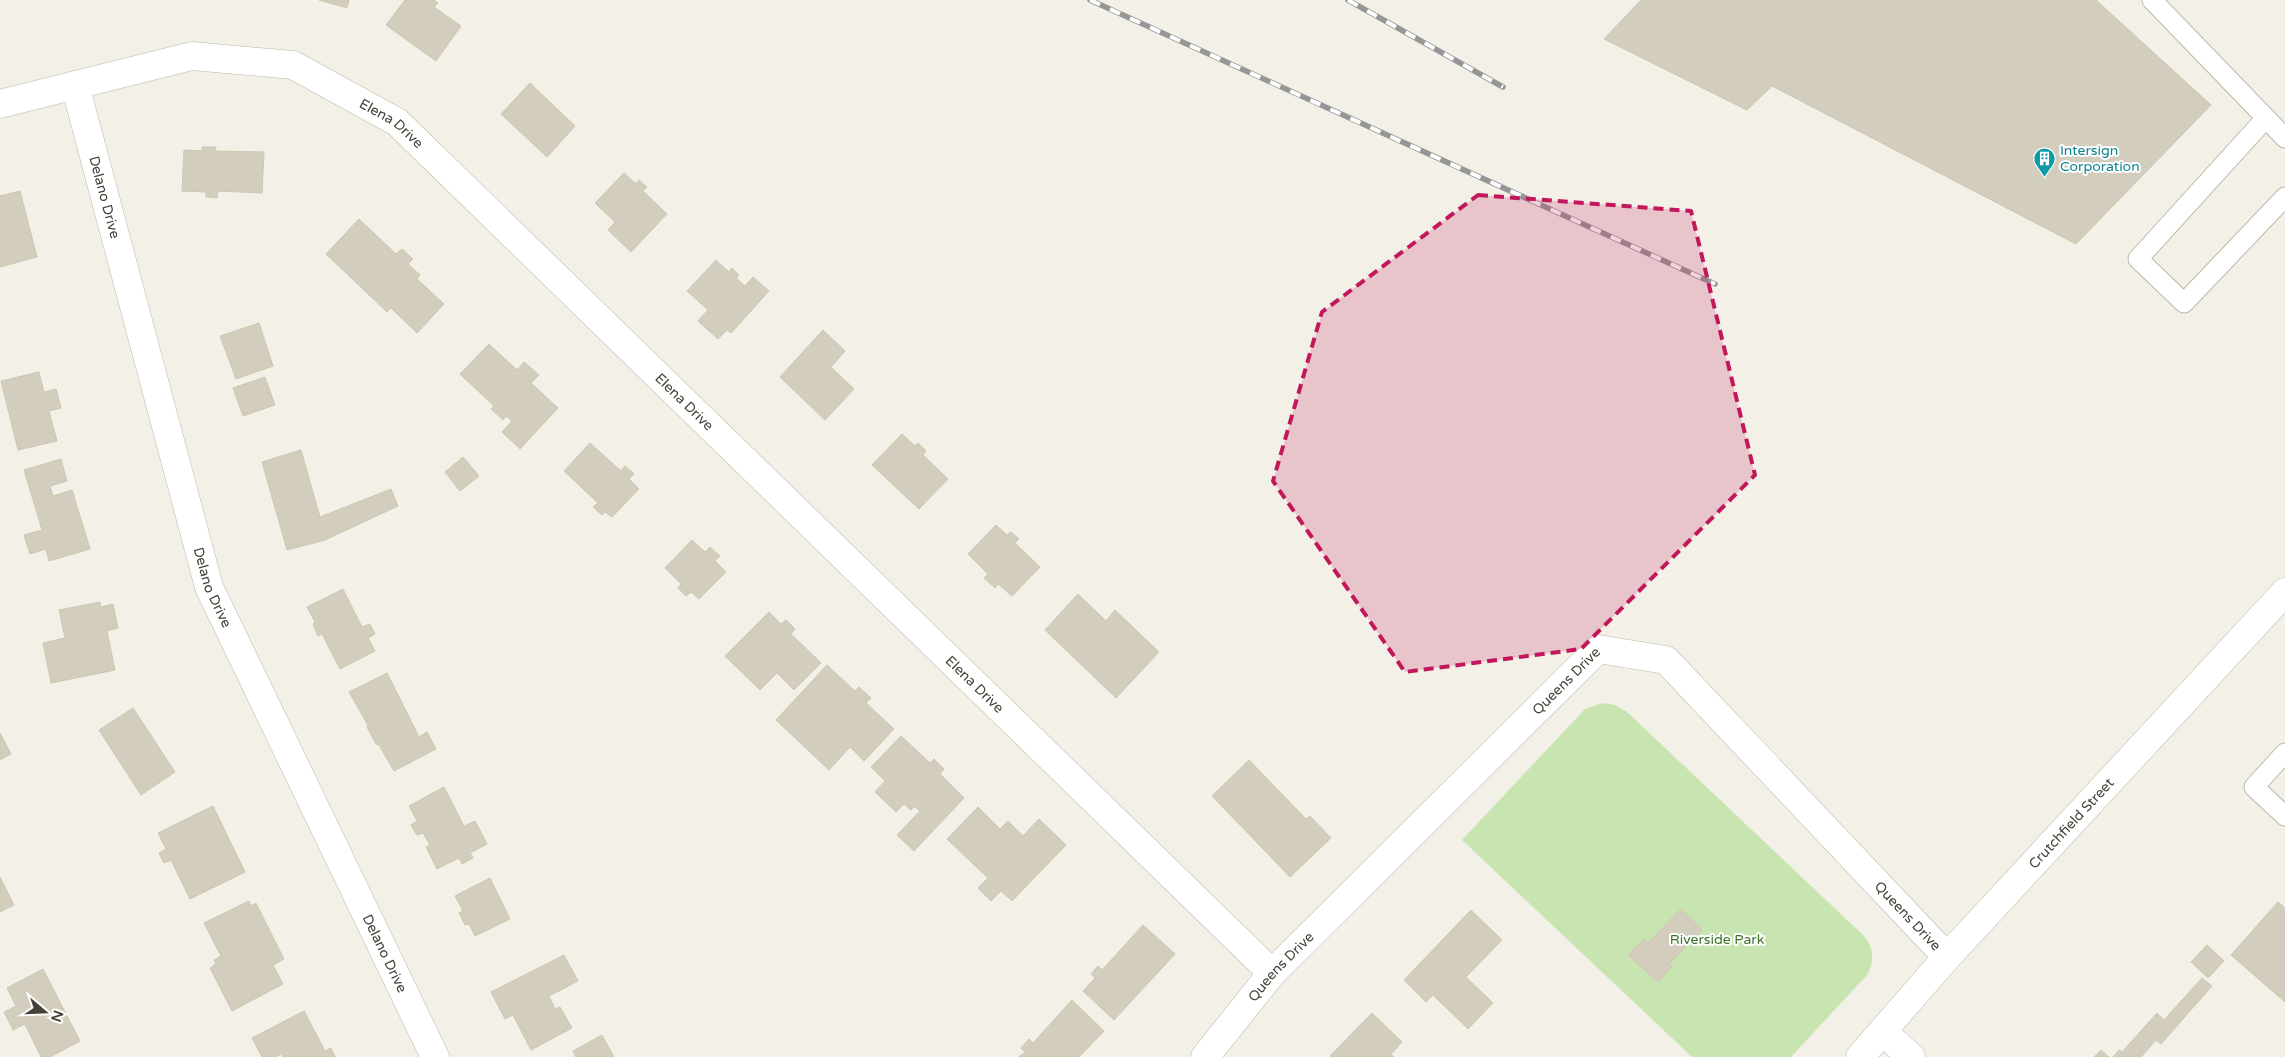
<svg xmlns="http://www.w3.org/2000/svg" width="2285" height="1057" font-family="'Varela Round',sans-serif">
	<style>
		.green { fill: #c8e5b1 }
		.building { fill: #d3cdbd; stroke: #cec6b0 }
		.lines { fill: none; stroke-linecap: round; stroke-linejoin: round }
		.lane-casing { stroke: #bdb9aa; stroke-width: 21 }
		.street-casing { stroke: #bdb9aa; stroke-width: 29 }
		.lane { stroke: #fff; stroke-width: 19 }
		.street { stroke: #fff; stroke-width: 28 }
		.rail-casing { stroke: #969696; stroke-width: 5.5 }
		.rail { stroke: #fff; stroke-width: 4; stroke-dasharray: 11; stroke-linecap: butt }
		.marked { fill: #c2185b; fill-opacity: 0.2; stroke: #c2185b; stroke-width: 4; stroke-dasharray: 10 6; stroke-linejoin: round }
		.labels { text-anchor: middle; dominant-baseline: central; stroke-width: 4; stroke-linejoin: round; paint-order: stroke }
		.street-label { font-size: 14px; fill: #454136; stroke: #fff }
		.culture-label { font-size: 14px; fill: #0d838f; stroke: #fff; text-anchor: start }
		.park-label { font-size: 14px; fill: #3f742c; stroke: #fff }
	</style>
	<rect width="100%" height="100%" fill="#f2f0e7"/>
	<path class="green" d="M1602 703 1615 705 1626 711 1863 935C1874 947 1875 961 1867 975L1791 1057H1692L1462 840 1585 709Z"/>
	<path class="building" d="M319 0H349L347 8Z
		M405 0H434L438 3 434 7 461 26 436 61 386 25Z
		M1641 0H2096L2211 105 2076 244 1772 86 1747 110 1604 39Z
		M530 83 575 126 547 157 501 114Z
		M202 147H216L215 151 264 152 262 193 218 191 217 198 206 197V192L182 191 184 150 202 151Z
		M624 173 636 184 639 180 647 187 643 191 667 214 631 252 608 230 615 222 595 203Z
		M20 191 37 257 0 267V196Z
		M359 219 396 254 402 249 413 259 408 264 420 275 417 279 444 304 417 333 391 308 387 312 326 254Z
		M716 260 729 272 732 268 739 275 736 278 745 286 753 277 769 291 731 333 727 330 718 339 698 321 708 310 687 291Z
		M259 323 273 366 236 379 220 336Z
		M823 330 845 351 831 367 854 389 825 420 780 377Z
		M489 344 517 370 524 362 539 375 531 383 558 408 520 449 502 432 512 421 506 416 503 420 491 409 494 406 460 374Z
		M39 372 44 392 56 389 61 408 49 411 57 441 18 450 1 381Z
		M265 377 275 405 243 416 233 388Z
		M902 434 915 446 918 443 926 451 923 455 948 479 919 509 872 465Z
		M590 443 621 471 625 466 634 474 629 479 639 489 612 517 605 512 602 515 593 507 598 503 564 471Z
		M301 450 320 517 391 489 398 506 325 540 287 550 262 462Z
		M463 457 479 476 460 491 445 472Z
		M61 459 67 481 50 486 53 496 72 490 90 549 49 561 46 549 30 554 24 535 42 530 24 470Z
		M996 525 1007 535 1011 532 1019 539 1015 543 1040 567 1012 596 998 584 995 588 984 578 988 574 968 554Z
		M692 540 705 552 710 547 720 556 715 561 726 572 699 599 691 592 686 596 678 588 681 584 665 568Z
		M343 589 362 627 370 624 375 634 368 638 375 651 340 669 322 634 318 636 313 624 315 622 307 607Z
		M1078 594 1106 621 1115 610 1159 652 1116 698 1045 630Z
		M100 602 101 607 113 604 118 628 107 631 115 670 51 683 43 643 65 638 59 610Z
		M769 612 781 624 786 620 795 629 791 634 821 663 794 690 777 673 760 690 725 656Z
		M827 665 855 691 859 687 871 698 866 703 894 729 864 761 850 747 829 770 776 720Z
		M387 673 419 737 427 732 436 749 394 771 379 745 376 744 367 727 368 725 349 692Z
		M133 708 175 772 141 795 99 730Z
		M0 733 11 754 0 760Z
		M901 736 930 763 934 759 944 769 940 774 964 798 914 851 897 835 920 811 914 806 911 810 904 804 896 812 875 792 885 781 871 767Z
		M1249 760 1306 819 1310 816 1331 838 1290 877 1212 796Z
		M444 787 464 826 475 821 487 844 470 853 473 858 462 864 459 858 437 869 426 847 430 845 423 833 417 835 411 825 417 821 409 806Z
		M213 806 245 872 190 899 171 860 164 863 159 853 166 849 158 833Z
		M978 807 1000 829 1008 821 1023 836 1039 819 1066 845 1012 901 1001 891 991 901 978 888 988 878 947 839Z
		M0 877 14 905 0 912Z
		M490 878 510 919 475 936 469 924 465 925 459 913 463 911 455 896Z
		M249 901 251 906 256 903 284 959 273 965 283 984 232 1011 210 968 216 964 214 960 221 956 204 923Z
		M2278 902 2285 908V1002L2231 955Z
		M1681 909 1702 930 1669 964 1672 967 1658 982 1628 955 1644 939 1648 943Z
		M1471 910 1502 940 1466 977 1493 1003 1468 1029 1433 995 1426 1002 1404 980Z
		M1143 925 1175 954 1114 1020 1083 991 1095 978 1091 974 1098 966 1102 970Z
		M2207 945 2224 961 2208 978 2191 962Z
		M564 955 578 981 549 996 555 1009 560 1007 572 1028 531 1050 513 1015 505 1019 491 992Z
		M43 969 80 1041 50 1057H41L25 1024 13 1030 4 1012 16 1006 7 988Z
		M2202 978 2212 986 2161 1044 2156 1040 2141 1057H2113L2119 1050 2122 1052 2157 1013 2164 1020Z
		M1072 1000 1104 1031 1079 1057H1019L1025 1052 1021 1048 1029 1039 1033 1043Z
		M304 1011 325 1051 331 1048 335 1057H283L281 1054 275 1057H262L252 1038Z
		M1372 1013 1402 1042 1391 1054 1394 1057H1332L1330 1056Z
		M602 1035 614 1057H576L573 1051Z
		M2101 1050 2109 1057H2094Z"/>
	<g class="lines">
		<defs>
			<path id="lane" d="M2152 0 2266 118 2138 259 2184 303 2285 197
				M2266 118 2285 138
				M2285 753 2254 787 2285 816"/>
			<g id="street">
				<path id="s1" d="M75 85 209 587 435 1057"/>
				<path id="s2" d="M0 104 192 56 293 65 397 122 1272 973"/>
				<path d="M1883 1032 1911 1057"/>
				<path id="s3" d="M1205 1057 1272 973 1598 649 1666 660 1947 957"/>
				<path id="s4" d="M1860 1057 1947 957 2285 592"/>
			</g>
		</defs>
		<use href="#lane" class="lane-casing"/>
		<use href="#street" class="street-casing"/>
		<use href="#lane" class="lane"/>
		<use href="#street" class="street"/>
		<defs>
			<path id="rail" d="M1090 0 1715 284
				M1348 0 1503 87"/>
		</defs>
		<use href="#rail" class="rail-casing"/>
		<use href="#rail" class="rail"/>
	</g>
	<path class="marked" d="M1478 195 1691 211 1755 475 1581 649 1405 672 1273 481 1322 312Z"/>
	<defs>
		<symbol id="building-pin" viewBox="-11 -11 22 30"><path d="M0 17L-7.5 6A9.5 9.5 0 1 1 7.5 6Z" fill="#0f9aa8" stroke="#fff"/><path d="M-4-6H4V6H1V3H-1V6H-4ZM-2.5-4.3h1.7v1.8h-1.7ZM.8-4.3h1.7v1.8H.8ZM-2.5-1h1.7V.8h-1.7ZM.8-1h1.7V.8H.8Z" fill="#fff"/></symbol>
	</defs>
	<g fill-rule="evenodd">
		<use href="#building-pin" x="2032" y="146" width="25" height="34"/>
	</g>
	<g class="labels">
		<g class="street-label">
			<text stroke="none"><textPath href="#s2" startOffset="414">Elena Drive</textPath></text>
			<text stroke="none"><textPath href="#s1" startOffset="116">Delano Drive</textPath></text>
			<text stroke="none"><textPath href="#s2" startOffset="819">Elena Drive</textPath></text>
			<text stroke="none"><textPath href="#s1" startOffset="521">Delano Drive</textPath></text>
			<text stroke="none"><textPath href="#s2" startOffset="1224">Elena Drive</textPath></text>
			<text stroke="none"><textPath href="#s3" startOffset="522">Queens Drive</textPath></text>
			<text stroke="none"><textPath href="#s4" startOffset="315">Crutchfield Street</textPath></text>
			<text stroke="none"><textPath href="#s3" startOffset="988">Queens Drive</textPath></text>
			<text stroke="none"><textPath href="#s1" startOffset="926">Delano Drive</textPath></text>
			<text stroke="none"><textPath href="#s3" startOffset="118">Queens Drive</textPath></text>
		</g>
		<g class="culture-label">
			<text x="2060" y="150">Intersign<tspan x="2060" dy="16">Corporation</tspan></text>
		</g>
		<g class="park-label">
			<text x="1717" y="939">Riverside Park</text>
		</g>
	</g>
	<g transform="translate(45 1012) rotate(109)" stroke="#ffffff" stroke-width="4" paint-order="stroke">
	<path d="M0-4L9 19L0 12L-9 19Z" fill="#454136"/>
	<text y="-8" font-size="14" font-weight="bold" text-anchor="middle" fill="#454136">N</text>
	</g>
</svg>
